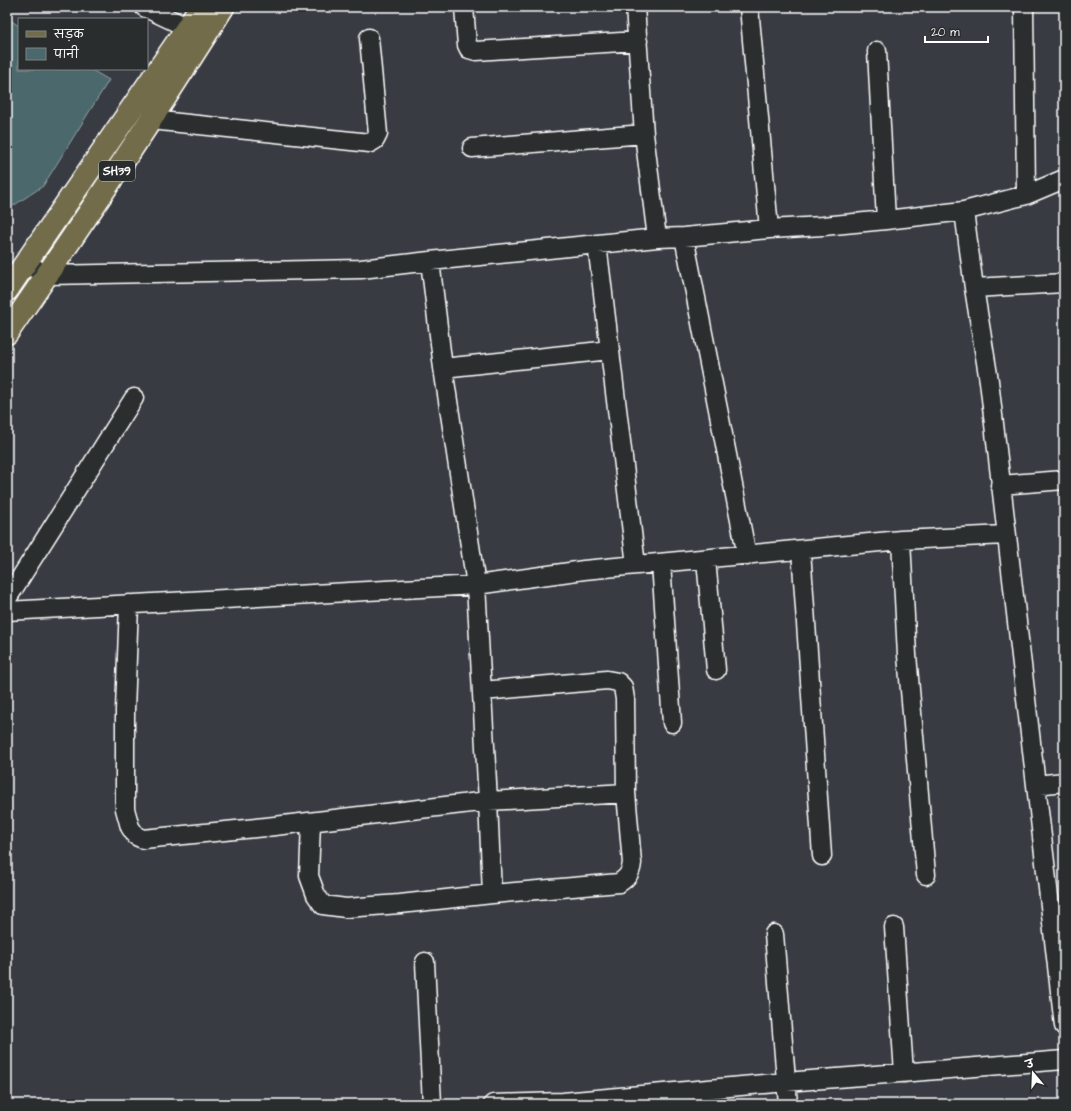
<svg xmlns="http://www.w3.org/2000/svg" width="1071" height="1111" font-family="'Architects Daughter','Playpen Sans Deva',sans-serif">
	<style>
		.water { fill: #4b686d; stroke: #93a4a7 }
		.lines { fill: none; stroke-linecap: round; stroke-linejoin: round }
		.street-casing { stroke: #fff; stroke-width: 21 }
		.primary-casing { stroke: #fff; stroke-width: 25 }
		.street { stroke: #2a2d2e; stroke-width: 18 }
		.primary { stroke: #736c4b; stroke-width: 22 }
		.labels { text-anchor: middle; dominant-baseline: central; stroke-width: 3.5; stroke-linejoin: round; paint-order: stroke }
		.shield { fill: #2a2d2e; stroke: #bfc0c0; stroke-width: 1 }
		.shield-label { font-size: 12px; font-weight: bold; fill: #fff }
	</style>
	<rect width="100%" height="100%" fill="#383b42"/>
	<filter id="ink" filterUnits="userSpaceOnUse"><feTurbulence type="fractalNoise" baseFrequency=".025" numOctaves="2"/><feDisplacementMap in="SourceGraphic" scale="8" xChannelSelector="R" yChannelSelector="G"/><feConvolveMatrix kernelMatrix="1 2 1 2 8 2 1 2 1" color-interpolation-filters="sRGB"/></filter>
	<g filter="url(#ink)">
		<path class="water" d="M7 18 19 26V69H90L109 80 43 186 7 210Z"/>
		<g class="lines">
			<defs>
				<path id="street" d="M144 7 199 33
					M464 7 467 45 469 49 476 51 638 41
					M635 7 644 134 657 238
					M749 7 769 229
					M1024 7 1026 195
					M877 51 886 220
					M151 120 370 143 375 140 378 134 369 38
					M472 148 644 134
					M964 211 974 288 989 381 1064 1026
					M684 237 747 556
					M597 244 636 565
					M430 261 443 368 476 585 488 801 492 894
					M25 263 47 275 361 269 430 261 657 238 684 237 769 229 823 226 886 220 964 211 1026 195 1064 179
					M974 288 1064 283
					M443 368 610 350
					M1000 485 1064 480
					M901 540 907 655 926 875
					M801 550 822 856
					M706 559 716 670
					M661 563 672 723
					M7 599 134 398
					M129 604 125 710V809L130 827 136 836 143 839 266 827 488 801 626 793
					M7 611 476 585 584 570 901 540 1006 535
					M1036 785 1064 782
					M311 822 309 876 316 895 323 905 346 908 400 904 492 894 619 883C627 878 631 873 632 863L626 793 625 699 623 687 618 682 607 680 482 691
					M894 927 904 1073
					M774 934 788 1104
					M425 962 432 1104
					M493 1104 563 1102 786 1082 1064 1060"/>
				<path id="primary" d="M7 290 187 28 200 7
					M7 333C81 226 154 117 223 7"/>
			</defs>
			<use href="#street" class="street-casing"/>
			<use href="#primary" class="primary-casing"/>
			<use href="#street" class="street"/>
			<use href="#primary" class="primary"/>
		</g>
	</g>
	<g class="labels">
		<rect class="shield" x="99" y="161" width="36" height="20" rx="3"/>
		<g class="shield-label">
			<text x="117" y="171">SH39</text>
		</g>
	</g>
	<rect width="1071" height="1111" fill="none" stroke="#2a2d2e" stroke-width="24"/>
	<rect x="12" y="12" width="1047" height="1087" fill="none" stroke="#fff" stroke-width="1.5" filter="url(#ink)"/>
	<rect x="18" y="18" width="130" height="52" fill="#2a2d2e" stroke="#7f8182"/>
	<rect x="26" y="31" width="20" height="6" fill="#736c4b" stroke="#7f8182"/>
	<text x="54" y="38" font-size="12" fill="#ffffff">सड़क</text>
	<rect x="26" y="48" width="20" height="12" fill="#4b686d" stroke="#7f8182"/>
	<text x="54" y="58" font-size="12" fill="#ffffff">पानी</text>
	<g transform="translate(1033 1073) rotate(341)" stroke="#2a2d2e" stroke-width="3" paint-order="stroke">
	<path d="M0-3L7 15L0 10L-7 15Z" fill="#ffffff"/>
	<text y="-6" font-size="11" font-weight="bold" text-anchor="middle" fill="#ffffff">उ</text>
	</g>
	<path d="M925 36v6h63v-6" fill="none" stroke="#ffffff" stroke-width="2"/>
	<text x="931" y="36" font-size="12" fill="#ffffff" stroke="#2a2d2e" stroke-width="3" paint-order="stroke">20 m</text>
</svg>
